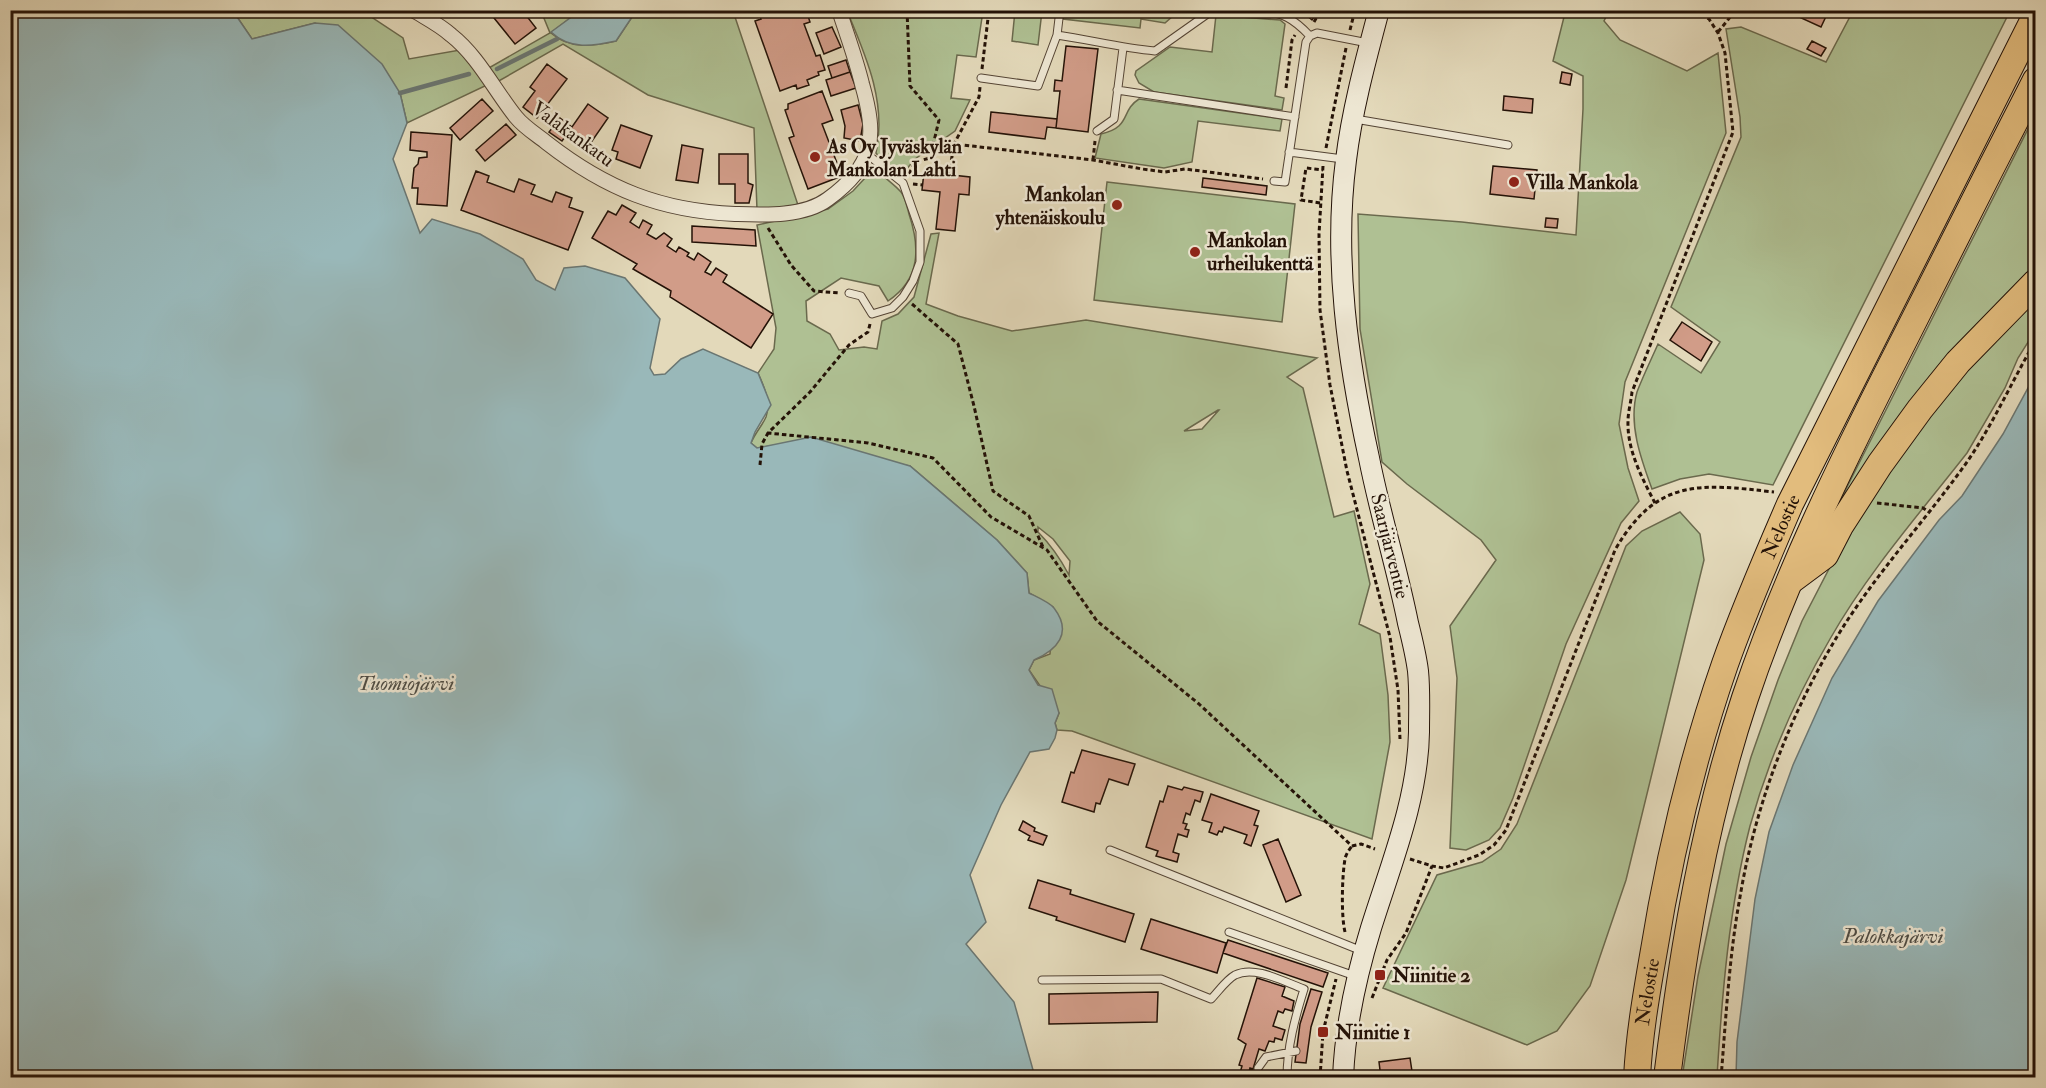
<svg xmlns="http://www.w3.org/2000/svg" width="2046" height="1088" font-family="'IM FELL Double Pica',serif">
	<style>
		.green { fill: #afc093; stroke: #6a694d; stroke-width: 1.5; fill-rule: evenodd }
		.water { fill: #99b8b9; stroke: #6a7672; stroke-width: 1.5 }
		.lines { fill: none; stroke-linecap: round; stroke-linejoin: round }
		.stream { stroke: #6a7672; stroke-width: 4.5 }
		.building { fill: #d19c88; stroke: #241207; stroke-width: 1.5 }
		.lane-casing { stroke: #544434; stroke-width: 9 }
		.street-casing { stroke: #544434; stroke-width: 16 }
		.secondary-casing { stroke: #241207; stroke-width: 22 }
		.highway-casing { stroke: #241207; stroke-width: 28 }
		.path { stroke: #241207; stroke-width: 3; stroke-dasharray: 4.5 3; stroke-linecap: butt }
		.lane { stroke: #ede6d2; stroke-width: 7 }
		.street { stroke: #ede6d2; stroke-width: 14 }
		.secondary { stroke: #ede6d2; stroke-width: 20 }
		.highway { stroke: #e2bc7d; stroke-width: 26 }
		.poi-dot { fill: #8f2418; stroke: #ede6d2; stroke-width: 2 }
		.labels { text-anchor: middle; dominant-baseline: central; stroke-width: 5; stroke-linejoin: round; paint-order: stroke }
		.street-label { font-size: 20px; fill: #241207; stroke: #ede6d2 }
		.poi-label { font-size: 20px; font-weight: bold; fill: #241207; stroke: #ede6d2; text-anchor: start }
		.water-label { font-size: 21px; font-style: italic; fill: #4d4c45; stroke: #ede6d2 }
	</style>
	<rect width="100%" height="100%" fill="#e3d9ba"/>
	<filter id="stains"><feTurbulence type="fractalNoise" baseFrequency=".00333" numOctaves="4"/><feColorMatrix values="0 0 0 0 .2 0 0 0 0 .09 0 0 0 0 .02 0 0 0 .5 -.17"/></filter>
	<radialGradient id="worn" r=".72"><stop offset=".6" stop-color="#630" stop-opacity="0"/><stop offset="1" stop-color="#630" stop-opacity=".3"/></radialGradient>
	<path class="green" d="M233 11H373V18L403 38 409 59 460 50 487 85 407 123 400 93 315 23 252 39Z
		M541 11H573L570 18 551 33C570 50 593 46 616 41L636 11H733L798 205 757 210 754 128 648 95 563 44 497 82 487 69 550 33Z
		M847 11H983L976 57 957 55 951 98 970 100 955 131 915 159 905 171 886 165 876 153C887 103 866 56 847 11Z
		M1015 11H1042L1038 45 1012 41Z
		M1064 11V10L1175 11 1174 15 1165 23 1141 19 1140 28 1063 19Z
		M1563 11H1609L1604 21 1620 40 1687 71 1718 53 1726 133 1625 382 1619 424 1628 468 1639 501 1621 523 1566 644 1513 798 1500 828 1489 840 1466 850 1450 848 1457 678 1450 626 1496 560 1481 540 1407 484 1382 462 1360 329 1358 214 1462 222 1576 235 1583 109V76L1553 61 1565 13Z
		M1853 11H2010L1773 485 1709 474 1680 479 1652 489C1641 459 1628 424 1637 392 1643 376 1651 360 1658 344L1701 373 1720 342 1671 307 1741 137 1740 117 1726 29 1741 27 1826 62Z
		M1216 15 1280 20 1285 24 1275 96 1284 98 1282 110 1154 92 1139 83 1135 75 1136 71 1170 47 1212 52Z
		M1139 99 1282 119 1280 131 1198 121 1192 162 1164 168 1095 158 1101 134C1132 127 1120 111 1139 99Z
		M2035 115V270L1826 532 1848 485Z
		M880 173C886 179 895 185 901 192 905 197 907 207 909 214 920 247 921 279 888 301L879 286 841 278 806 301 807 321 830 334 839 350 864 347 877 349 882 321 898 314 914 297 931 234 939 233 926 304 958 316 1012 331 1086 320 1317 358 1287 377 1303 388 1334 517 1354 511 1370 584 1359 624 1380 634 1388 695 1390 742 1372 839 1072 731 1057 730 1055 723 1059 713 1029 670 1034 660 1050 654 1053 607 1029 593 1027 573 997 540 910 466 771 446 757 448 751 443C755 433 762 426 766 417 771 402 764 386 758 373L774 349 776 328 757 225 828 209 853 191 866 177ZM1219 410 1202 429 1184 431 1218 410ZM1038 527 1053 539 1070 561 1069 575C1060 558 1052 546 1038 532Z
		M1107 182 1295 204 1282 322 1094 300Z
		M2035 294V331L2018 358 2005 388 1967 453C1920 513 1868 572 1830 639 1796 697 1768 761 1750 826 1729 908 1722 994 1717 1077L1682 1078 1698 976 1726 844 1751 757 1778 680 1802 621 1844 540 1928 415Z
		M1680 512 1700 534 1704 560 1626 880 1590 986 1557 1031 1527 1045 1383 988 1437 875 1482 862 1501 849 1517 824 1626 546 1642 531Z"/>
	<path class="water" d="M10 11H233L252 39 315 23 338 25 382 64 400 93 407 123 393 159 420 233 432 219 480 234 523 259 536 280 555 290 564 268 585 266 625 278 660 319 650 368 654 375 665 374 681 359 703 349 758 373 771 405 755 432 751 443 757 448 811 437 910 466 997 540 1027 573 1029 593C1037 597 1049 602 1054 608 1073 633 1057 650 1034 660L1029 670 1038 685 1052 689 1059 713 1055 723 1057 730 1055 738 1049 749 1030 752 1001 805 970 875 986 922 966 944 1014 1002 1035 1077H11Z
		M573 11V10L636 11 616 41C593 46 570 50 551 32L570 18Z
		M2035 375V1077H1736L1737 1042 1755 899 1769 832 1793 765 1832 678 1878 601 1939 520 1962 496 2003 434Z"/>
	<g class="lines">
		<path class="stream" d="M497 69 557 39
			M400 93 469 74"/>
	</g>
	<path class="building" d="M493 10H522L536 28 515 44 490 13Z
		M770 10H806L810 22 804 24 816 56 820 55 825 70 818 72 819 75 807 80 809 85 797 89 796 85 780 91 755 21 761 19 759 15Z
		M1300 10H1319L1312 20Z
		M1789 10H1829L1821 27 1788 12Z
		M832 27 841 47 824 54 816 33Z
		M1812 41 1826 48 1821 56 1807 49Z
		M1066 46 1098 49 1088 132 1056 128 1060 91H1054L1055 80 1062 81Z
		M846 60 850 72 832 78 828 66Z
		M547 64 567 79 537 118 523 107 535 91 530 87Z
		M850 72 856 88 831 96 826 80Z
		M1562 72 1572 74 1570 85 1560 83Z
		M822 91 833 120 822 124 842 176 808 189 789 138 794 136 785 110 788 109V104Z
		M1504 96 1533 99 1532 113 1503 110Z
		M482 99 493 111 460 140 450 128Z
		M588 104 608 118 590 144 570 130 562 141 549 132 560 118 572 127Z
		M858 105 863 124 860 141 844 138 845 126 841 110Z
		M991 112 1057 119 1056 128 1047 127 1045 139 989 132Z
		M506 124 516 135 485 161 476 150Z
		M621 125 652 136 640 168 616 159 618 152 612 150Z
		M411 132 452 135 447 206 417 204 418 188H412L414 168 418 164 419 158 427 157V152L410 150Z
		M682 145 703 149 698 183 676 180Z
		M719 154H748V183L753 185 749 203H735V184H719Z
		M1493 166 1537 170 1534 199 1490 194Z
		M476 171 489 176 487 182 514 192 519 179 535 185 531 194 552 202 556 192 572 198 569 207 583 212 568 250 461 210Z
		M924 172 970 177 969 195 959 194 955 231 936 229 940 192 922 190Z
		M1203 178 1267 186 1266 195 1202 187Z
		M622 205 636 213 630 222 639 228 643 220 652 225 647 234 656 239 664 233 672 239 667 246 676 252 679 247 689 253 687 256 694 260 698 253 711 262 705 272 711 275 716 268 727 275 723 282 773 314 751 348 670 297 671 291 633 269 637 264 592 238 608 211 616 215Z
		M1546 218 1558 219 1557 228 1545 227Z
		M692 226 755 230 756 246 692 242Z
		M1682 322 1712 342 1701 361 1670 340Z
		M1082 750 1135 764 1128 785 1109 779 1100 804 1096 803 1094 812 1062 802 1071 772 1074 773Z
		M1168 786 1182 790 1184 787 1203 792 1200 802 1195 800 1190 815 1186 813 1183 823 1187 824 1185 829 1189 830 1187 837 1178 834 1173 852 1179 854 1177 862 1156 856 1158 851 1146 847 1160 801 1163 802Z
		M1211 794 1259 811 1254 825 1258 826 1251 846 1244 843 1247 835 1224 827 1222 832 1219 831 1217 835 1209 832 1212 823 1202 820Z
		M1023 821 1035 828 1034 831 1047 836 1043 845 1028 840 1030 836 1019 830Z
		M1278 839 1301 895 1286 902 1263 845Z
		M1038 880 1071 890 1070 894 1134 914 1125 942 1056 920 1057 917 1029 908Z
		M1151 919 1226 943 1217 973 1141 949Z
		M1228 940 1328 973 1323 987 1223 953Z
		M1257 978 1285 987 1282 996 1294 1001 1292 1011 1285 1009 1283 1013 1278 1011 1273 1026 1285 1030 1282 1040 1275 1038 1274 1042 1269 1041 1265 1051 1259 1049 1253 1069 1250 1068 1249 1072 1240 1073 1242 1066 1239 1065 1246 1044 1238 1039Z
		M1311 989 1322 992 1311 1027 1306 1063 1295 1062 1300 1024Z
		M1158 992 1157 1022 1049 1024V994Z
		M1410 1058 1413 1078H1381L1379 1062Z"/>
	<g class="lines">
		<defs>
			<path id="lane" d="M1060 10 1057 35C1091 40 1122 48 1155 51L1213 10
				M1259 10C1283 13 1293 18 1310 36
				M981 78 1038 86 1057 35
				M1117 90 1295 117
				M1355 119 1508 145
				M1097 131 1114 119 1123 48
				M1289 152 1343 159
				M1274 181 1285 182 1306 42 1310 36 1317 33 1368 43
				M849 293 861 296 872 314 892 308 903 297 913 281 920 262V231L903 183 867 154
				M1110 850 1362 951
				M1229 932 1355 976
				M1042 980 1161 979 1211 999C1218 992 1226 980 1235 975 1255 965 1284 982 1304 989 1295 1018 1287 1047 1287 1078
				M1258 1078V1068L1266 1057 1296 1051"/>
			<path id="street" d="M413 10C426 18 440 25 451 35 478 56 495 91 516 117 524 127 537 135 547 143 606 189 661 211 735 214 764 215 804 217 828 199 875 165 877 137 862 84 856 59 847 35 839 10"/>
			<path id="secondary" d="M1343 1078C1345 1026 1356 977 1371 928 1391 864 1418 799 1419 732 1419 712 1420 691 1418 671 1416 655 1412 639 1408 623 1397 568 1380 514 1369 458 1348 362 1333 259 1346 160 1352 110 1366 59 1379 10"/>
			<g id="highway">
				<path d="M1790 581 1825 555 1840 526 1880 464 1920 409 1958 362 2036 282"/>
				<path id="s1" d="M1637 1078C1639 1037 1646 996 1653 956 1669 856 1692 759 1725 664 1744 610 1767 557 1790 504L2036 15"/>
				<path d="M1667 1078C1683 949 1704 821 1745 698 1785 579 1840 466 1897 354 1943 263 1989 171 2036 80"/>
			</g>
		</defs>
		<use href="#lane" class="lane-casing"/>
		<use href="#street" class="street-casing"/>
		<use href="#secondary" class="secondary-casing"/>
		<use href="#highway" class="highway-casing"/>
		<path class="path" d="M907 10 910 86 939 120 930 158
			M1314 22 1321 10
			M1350 30 1355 10
			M1718 32 1736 10
			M982 69 989 10
			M1286 88 1292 40 1295 35
			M1326 148 1346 48
			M1093 160 1095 141
			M1323 166 1319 234 1320 310 1330 385 1347 471 1390 637 1398 690 1400 739
			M909 174 915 162 930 158 954 144 1093 160 1142 169 1165 172 1185 169 1263 179
			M949 175 954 144 979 97 980 87
			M913 184 923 185
			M1320 203 1301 200 1306 168 1323 170
			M768 228 791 265 814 291 840 293
			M912 304 958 344 974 406 993 491 1029 516 1043 547
			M870 324 868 332 849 345 810 392 768 433 868 443 933 458 991 517 1047 550 1097 621 1199 704 1352 846
			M760 465 762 444 768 433
			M1655 503C1642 478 1627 450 1628 421 1628 412 1631 402 1632 392L1733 132 1725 53 1718 33 1709 19 1694 10
			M1877 503 1923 508 1929 512
			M1352 846 1361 844 1375 849
			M1410 859 1432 866 1444 868 1479 855 1494 845 1506 830 1615 550C1657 477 1701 484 1774 492
			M1345 932C1341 916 1342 876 1345 859 1346 854 1349 850 1352 846
			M1372 998 1387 960 1406 933 1432 866
			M1320 1078 1323 1032 1336 979
			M1721 1078C1726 1018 1729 957 1740 897 1755 807 1788 719 1835 640 1871 580 1918 529 1959 473 1990 432 2010 384 2036 340"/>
		<use href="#lane" class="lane"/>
		<use href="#street" class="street"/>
		<use href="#secondary" class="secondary"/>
		<use href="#highway" class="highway"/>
	</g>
	<g class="poi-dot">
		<circle cx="815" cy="157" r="6"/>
		<circle cx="1514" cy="182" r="6"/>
		<circle cx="1117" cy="205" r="6"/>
		<circle cx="1195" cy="252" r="6"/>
		<rect x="1374" y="969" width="12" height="12" rx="3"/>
		<rect x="1317" y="1026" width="12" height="12" rx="3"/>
	</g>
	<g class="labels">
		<g class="street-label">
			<text transform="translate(573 134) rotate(36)">Valakankatu</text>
			<text stroke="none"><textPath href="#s1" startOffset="573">Nelostie</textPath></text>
			<text transform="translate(1390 546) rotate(76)">Saarijärventie</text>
			<text stroke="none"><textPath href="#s1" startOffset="87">Nelostie</textPath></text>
		</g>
		<g class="poi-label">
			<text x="827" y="146">As Oy Jyväskylän<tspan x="827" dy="23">Mankolan Lahti</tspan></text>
			<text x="1526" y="182">Villa Mankola</text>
			<text x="1105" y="194" text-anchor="end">Mankolan<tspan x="1105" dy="23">yhtenäiskoulu</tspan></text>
			<text x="1207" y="240">Mankolan<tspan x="1207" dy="23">urheilukenttä</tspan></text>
			<text x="1392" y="975">Niinitie 2</text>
			<text x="1335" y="1032">Niinitie 1</text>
		</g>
		<g class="water-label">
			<text x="406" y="683">Tuomiojärvi</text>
			<text x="1893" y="936">Palokkajärvi</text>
		</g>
	</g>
	<rect width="2046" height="1088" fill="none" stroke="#e3d9ba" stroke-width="36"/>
	<rect x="12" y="12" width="2022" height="1064" fill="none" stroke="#241207" stroke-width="3"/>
	<rect x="18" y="18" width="2010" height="1052" fill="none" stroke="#241207" stroke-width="1.5"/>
	<rect width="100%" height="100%" filter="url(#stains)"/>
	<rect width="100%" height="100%" fill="url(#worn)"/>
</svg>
